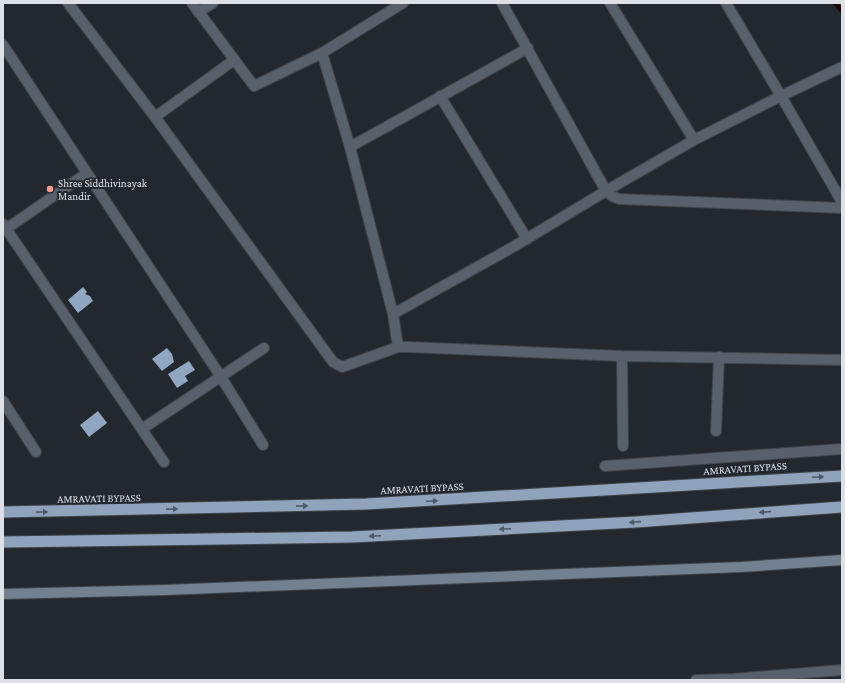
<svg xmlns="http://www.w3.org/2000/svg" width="845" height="683" font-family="'Crimson Pro',serif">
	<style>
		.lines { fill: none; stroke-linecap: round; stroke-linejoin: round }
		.stream { stroke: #1f0605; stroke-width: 4.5 }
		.building { fill: #91a6c1 }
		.minor-casing { stroke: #40454b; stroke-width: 12 }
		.secondary-casing { stroke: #40454b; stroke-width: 12 }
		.trunk-casing { stroke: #40454b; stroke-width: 13 }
		.minor { stroke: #57606b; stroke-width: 10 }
		.secondary { stroke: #728091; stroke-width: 10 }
		.trunk { stroke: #90a3bc; stroke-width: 11 }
		.oneway { fill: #4e5967 }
		.poi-dot { fill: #f59c95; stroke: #22282e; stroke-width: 1.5 }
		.labels { text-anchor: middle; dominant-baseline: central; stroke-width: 4; stroke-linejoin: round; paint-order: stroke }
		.poi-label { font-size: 11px; fill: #dde0e5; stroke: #22282e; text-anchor: start }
		.street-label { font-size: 11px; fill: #dde0e5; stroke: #22282e }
	</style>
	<rect width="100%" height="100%" fill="#22282e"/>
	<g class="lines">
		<path class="stream" d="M835 3 842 11"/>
	</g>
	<path class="building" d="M83 287 87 292 85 294 90 296 93 301 78 313 68 300Z
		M167 348 172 354 174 362 162 371 152 359Z
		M189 361 195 370 185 376 188 381 177 388 168 374Z
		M98 411 107 423 89 437 80 425Z"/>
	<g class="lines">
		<defs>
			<path id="minor" d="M68 3 155 117 333 362 342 367 398 347
				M192 3 254 86 322 53 403 3
				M502 3 606 191 612 196 619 199 842 208
				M610 3 694 140
				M726 3 781 96 842 202
				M198 12 213 3
				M3 45 221 377 263 445
				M322 53 350 147 393 314 398 347H408L622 356 842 360
				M440 96 527 239
				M155 117 234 60
				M350 147 528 48
				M3 224 164 462
				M6 229 87 173
				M393 314 513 247 606 191 694 140 781 96 842 67
				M622 356 623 446
				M3 401 36 452
				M142 429 264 348
				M716 431 719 357
				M605 466 842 449
				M696 680 732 679 842 670"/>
			<path id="secondary" d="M3 594 165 590 741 567 842 560"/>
			<path id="trunk" d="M3 512 366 504 842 476
				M3 542 352 537 636 522 842 507"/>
		</defs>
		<use href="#minor" class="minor-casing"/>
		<use href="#secondary" class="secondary-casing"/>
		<use href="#trunk" class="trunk-casing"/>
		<use href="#minor" class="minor"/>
		<use href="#secondary" class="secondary"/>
		<use href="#trunk" class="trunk"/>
	</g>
	<defs><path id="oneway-solid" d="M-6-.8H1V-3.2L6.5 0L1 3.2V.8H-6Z"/></defs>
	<g class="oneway">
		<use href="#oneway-solid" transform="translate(818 477) rotate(-3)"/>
		<use href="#oneway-solid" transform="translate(432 501) rotate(-3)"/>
		<use href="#oneway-solid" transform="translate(302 506) rotate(-1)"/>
		<use href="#oneway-solid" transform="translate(172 509) rotate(-1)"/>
		<use href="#oneway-solid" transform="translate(42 512) rotate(-1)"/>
		<use href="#oneway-solid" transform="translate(765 512) rotate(176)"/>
		<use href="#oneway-solid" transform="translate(635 522) rotate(176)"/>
		<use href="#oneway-solid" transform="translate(505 529) rotate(177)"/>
		<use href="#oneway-solid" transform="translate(375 536) rotate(177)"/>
	</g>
	<circle class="poi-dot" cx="50" cy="189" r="4"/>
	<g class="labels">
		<g class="poi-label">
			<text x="58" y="183">Shree Siddhivinayak<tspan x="58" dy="13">Mandir</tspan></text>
		</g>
		<g class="street-label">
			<text transform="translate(745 468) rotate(-4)">AMRAVATI BYPASS</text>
			<text transform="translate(422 488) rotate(-3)">AMRAVATI BYPASS</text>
			<text transform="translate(99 498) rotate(-1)">AMRAVATI BYPASS</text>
		</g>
	</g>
	<rect width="845" height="683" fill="none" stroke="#dde0e5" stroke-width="8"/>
</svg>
